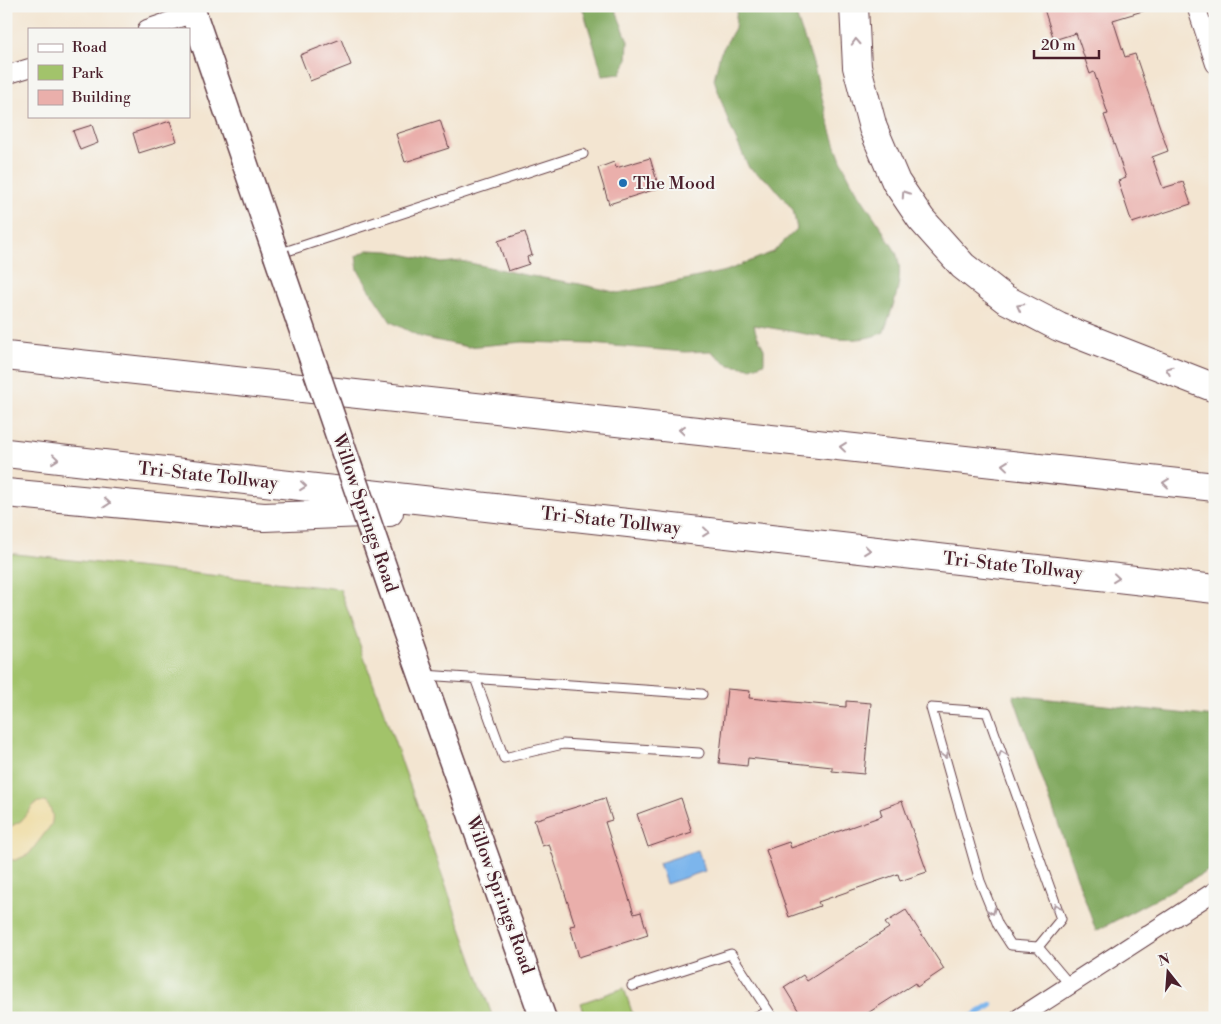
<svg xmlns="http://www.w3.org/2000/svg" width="1221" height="1024" font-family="'Libre Bodoni',serif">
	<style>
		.green { fill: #a2c36b; stroke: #76714b }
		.forest { fill: #81a95f; stroke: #666445 }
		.sand { fill: #eeda9e; stroke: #9c7c64 }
		.water { fill: #7cb5ec; stroke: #636a8c }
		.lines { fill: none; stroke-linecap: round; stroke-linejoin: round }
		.stream { stroke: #7cb5ec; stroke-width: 6 }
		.building { fill: #eaafab }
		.service-casing { stroke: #633d44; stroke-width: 11 }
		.minor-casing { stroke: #633d44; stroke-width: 20 }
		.secondary-casing { stroke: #633d44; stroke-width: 28 }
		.motorway-casing { stroke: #633d44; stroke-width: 30 }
		.service { stroke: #fff; stroke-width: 9 }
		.minor { stroke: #fff; stroke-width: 18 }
		.secondary { stroke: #fff; stroke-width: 25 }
		.motorway { stroke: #fff; stroke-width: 28 }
		.secondary-bridge-casing { stroke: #633d44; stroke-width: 28; stroke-linecap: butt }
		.secondary-bridge { stroke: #fff; stroke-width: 25 }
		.oneway { stroke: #ae9aa0 }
		.poi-dot { fill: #1f6fb2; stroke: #f6f6f2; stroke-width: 2 }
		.labels { text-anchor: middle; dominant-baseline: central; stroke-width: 4; stroke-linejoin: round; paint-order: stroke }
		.poi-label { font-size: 18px; fill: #4a1f2b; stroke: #f6f6f2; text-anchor: start }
		.street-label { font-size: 18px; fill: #4a1f2b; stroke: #f6f6f2 }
	</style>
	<rect width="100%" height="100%" fill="#f6f6f2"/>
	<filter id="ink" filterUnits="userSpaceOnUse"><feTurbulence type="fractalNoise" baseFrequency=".02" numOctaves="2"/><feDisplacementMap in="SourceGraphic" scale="10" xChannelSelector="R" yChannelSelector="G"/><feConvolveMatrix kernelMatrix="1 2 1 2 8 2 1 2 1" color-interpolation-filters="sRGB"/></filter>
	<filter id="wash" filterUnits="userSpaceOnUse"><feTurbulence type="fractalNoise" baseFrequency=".0096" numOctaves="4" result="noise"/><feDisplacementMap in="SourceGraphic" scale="20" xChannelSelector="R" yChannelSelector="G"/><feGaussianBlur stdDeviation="1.12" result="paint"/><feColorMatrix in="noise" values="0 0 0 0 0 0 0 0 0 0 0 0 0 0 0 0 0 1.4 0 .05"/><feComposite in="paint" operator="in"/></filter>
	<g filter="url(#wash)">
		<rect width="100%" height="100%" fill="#f3e5d1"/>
		<path class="green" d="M6 553 340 589 493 1018H6Z
			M624 988 634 1018H586L581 1003Z"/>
		<path class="forest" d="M582 6H614L628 41 627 61 620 74 603 76Z
			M737 6H794C798 24 805 40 811 57 823 96 829 136 847 173 858 196 875 216 887 238 890 243 895 249 897 255 905 280 892 308 884 332 857 345 828 338 800 333 785 330 770 328 754 325L756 333 764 349V363L751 368 729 365 711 351 685 352 591 344 523 342 468 347 421 337 391 322 374 297 358 270 356 256 368 250 389 251 442 263 461 261 525 275 580 284 618 293 656 286 726 271 773 252 797 229 793 210 771 183 749 168 730 126 714 79 720 54 735 28Z
			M1013 695 1215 717V867L1096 931Z"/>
		<path class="sand" d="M38 802H45C52 809 54 816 51 825L29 854 16 860H12L6 856V829L21 821 33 806Z"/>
		<path class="water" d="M698 850 705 871 666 884 659 863Z"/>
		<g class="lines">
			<path class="stream" d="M970 1018 991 1005"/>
		</g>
		<g id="blocks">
			<path class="building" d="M1043 6H1145L1146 10 1113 20 1125 57 1135 54 1168 151 1152 157 1163 188 1183 182 1191 204 1132 223 1118 181 1126 178 1104 115 1108 114 1094 72 1090 74 1076 33 1054 40Z
				M341 39 351 65 310 81 300 55Z
				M440 120 449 148 405 162 396 134Z
				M170 121 177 141 139 153 133 133Z
				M92 125 98 143 80 150 73 131Z
				M650 158 659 188 609 204 598 168 614 162 616 168Z
				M525 232 532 255 527 257 529 264 508 271 498 241Z
				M727 689 750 691 749 698 846 707V701L871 703 864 774 832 771V767L748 758 747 766 719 763Z
				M605 798 612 820 605 822 634 914 641 912 648 935 579 957 570 926 575 925 549 844 542 846 534 820Z
				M681 798 692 832 648 847 637 814Z
				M902 801 927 872 900 881 898 874 818 902 820 906 789 917 766 850 789 842 791 848 882 816 880 809Z
				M906 910 944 969 917 987 915 983 860 1018H803L784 987 803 975 807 981 889 928 885 923Z"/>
		</g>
	</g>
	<g filter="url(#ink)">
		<use href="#blocks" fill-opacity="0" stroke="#633d44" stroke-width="1"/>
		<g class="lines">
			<defs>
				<path id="service" d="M278 254 583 154
					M424 675 702 694
					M475 678 504 758 563 744 699 753
					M1038 947 1061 919 987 712 931 708 980 881 998 925 1011 945 1038 947 1070 985
					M632 986 731 954 773 1018
					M752 1018 769 1012"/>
				<path id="minor" d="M1196 6 1215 64
					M147 29 194 13
					M6 75 29 68
					M1019 1018 1215 891"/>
				<path id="secondary" d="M191 6 276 254
					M403 623 543 1018"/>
				<path id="motorway" d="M854 6 857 67 873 128 896 182 921 219 963 266 1005 299 1059 327 1215 388
					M6 356 1215 487
					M6 453 1215 589
					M6 493 264 517 389 512"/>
			</defs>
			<use href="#service" class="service-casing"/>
			<use href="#minor" class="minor-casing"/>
			<use href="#secondary" class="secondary-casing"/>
			<use href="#motorway" class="motorway-casing"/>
			<use href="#service" class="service"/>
			<use href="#minor" class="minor"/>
			<use href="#secondary" class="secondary"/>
			<use href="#motorway" class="motorway"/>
			<defs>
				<path id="secondary-bridge" d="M276 254 403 623"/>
			</defs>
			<use href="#secondary-bridge" class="secondary-bridge-casing"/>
			<use href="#secondary-bridge" class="secondary-bridge"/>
		</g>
		<defs><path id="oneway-chevron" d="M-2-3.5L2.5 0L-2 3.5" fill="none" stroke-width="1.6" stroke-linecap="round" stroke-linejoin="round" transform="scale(1.25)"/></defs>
		<g class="oneway">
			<use href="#oneway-chevron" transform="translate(856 42) rotate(-93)"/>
			<use href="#oneway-chevron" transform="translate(905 194) rotate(-124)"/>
			<use href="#oneway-chevron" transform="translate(1020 307) rotate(-152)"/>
			<use href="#oneway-chevron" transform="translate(1169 370) rotate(-159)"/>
			<use href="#oneway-chevron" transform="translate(682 430) rotate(-174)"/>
			<use href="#oneway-chevron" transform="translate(843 447) rotate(-174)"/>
			<use href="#oneway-chevron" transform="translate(55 459) rotate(6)"/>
			<use href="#oneway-chevron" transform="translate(1005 465) rotate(-174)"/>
			<use href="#oneway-chevron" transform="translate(1166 483) rotate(-174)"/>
			<use href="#oneway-chevron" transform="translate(303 486) rotate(6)"/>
			<use href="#oneway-chevron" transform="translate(107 503) rotate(5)"/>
			<use href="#oneway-chevron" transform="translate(706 532) rotate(6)"/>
			<use href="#oneway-chevron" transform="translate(867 550) rotate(6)"/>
			<use href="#oneway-chevron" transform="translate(1116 578) rotate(6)"/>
			<use href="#oneway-chevron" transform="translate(1002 754) rotate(-109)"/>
			<use href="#oneway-chevron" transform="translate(945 755) rotate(74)"/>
			<use href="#oneway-chevron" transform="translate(1056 907) rotate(-109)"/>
			<use href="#oneway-chevron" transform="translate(992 911) rotate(68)"/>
		</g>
	</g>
	<circle class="poi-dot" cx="623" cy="183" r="5"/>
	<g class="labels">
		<g class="poi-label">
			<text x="633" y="183">The Mood</text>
		</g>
		<g class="street-label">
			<text transform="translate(208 476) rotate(6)">Tri-State Tollway</text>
			<text transform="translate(365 513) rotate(71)">Willow Springs Road</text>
			<text transform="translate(611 521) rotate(6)">Tri-State Tollway</text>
			<text transform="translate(1013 566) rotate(6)">Tri-State Tollway</text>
			<text transform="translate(500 895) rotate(70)">Willow Springs Road</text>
		</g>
	</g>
	<rect width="1221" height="1024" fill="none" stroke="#f6f6f2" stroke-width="25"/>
	<rect x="28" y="28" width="162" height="90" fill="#f6f6f2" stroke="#b1a0a2"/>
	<rect x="38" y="44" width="25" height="8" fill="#ffffff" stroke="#b1a0a2"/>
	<text x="72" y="52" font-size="15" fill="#4a1f2b">Road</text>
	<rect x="38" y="65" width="25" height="15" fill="#a2c36b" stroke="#b1a0a2"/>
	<text x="72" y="78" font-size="15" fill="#4a1f2b">Park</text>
	<rect x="38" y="90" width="25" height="15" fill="#eaafab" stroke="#b1a0a2"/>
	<text x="72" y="102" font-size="15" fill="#4a1f2b">Building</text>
	<g transform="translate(1168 972) rotate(343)" stroke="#f6f6f2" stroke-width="4" paint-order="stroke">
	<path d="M0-4L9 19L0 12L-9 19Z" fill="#4a1f2b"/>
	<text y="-8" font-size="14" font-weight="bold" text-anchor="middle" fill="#4a1f2b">N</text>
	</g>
	<path d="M1034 50v8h65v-8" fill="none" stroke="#4a1f2b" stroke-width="2.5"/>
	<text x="1041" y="50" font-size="15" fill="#4a1f2b" stroke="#f6f6f2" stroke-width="4" paint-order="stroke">20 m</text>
</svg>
